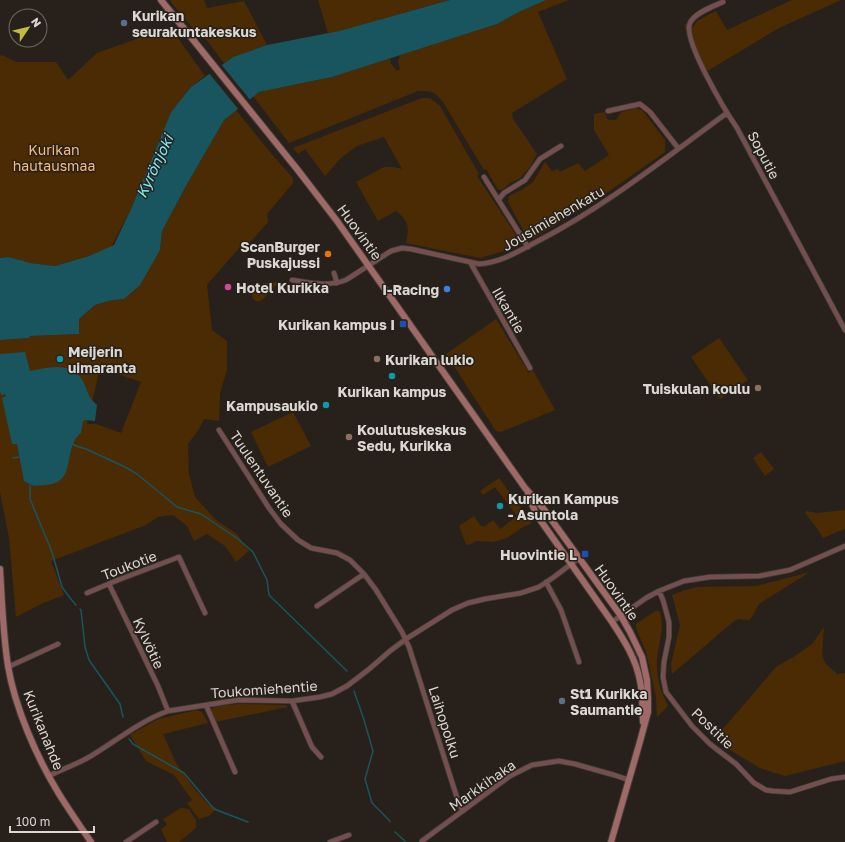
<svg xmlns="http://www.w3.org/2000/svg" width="845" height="842" font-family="'Golos Text',sans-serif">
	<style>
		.green { fill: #4a2b03; fill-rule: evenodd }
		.water { fill: #19555e }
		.pier { fill: #28211b }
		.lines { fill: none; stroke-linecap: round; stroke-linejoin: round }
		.stream { stroke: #19555e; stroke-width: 1.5 }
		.minor-casing { stroke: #453e38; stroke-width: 6 }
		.secondary-casing { stroke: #453e38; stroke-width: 8 }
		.minor { stroke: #73504f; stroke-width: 4.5 }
		.secondary { stroke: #9f6967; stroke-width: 6 }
		.service-dot { fill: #5c6f8a; stroke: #28211b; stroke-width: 1.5 }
		.food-dot { fill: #e8710a; stroke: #28211b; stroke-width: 1.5 }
		.hotel-dot { fill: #d1479c; stroke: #28211b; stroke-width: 1.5 }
		.shop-dot { fill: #3f7fe0; stroke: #28211b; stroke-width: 1.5 }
		.transit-dot { fill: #1a4fb4; stroke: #28211b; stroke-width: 1.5 }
		.culture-dot { fill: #0f9aa8; stroke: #28211b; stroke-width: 1.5 }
		.education-dot { fill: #8d6e63; stroke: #28211b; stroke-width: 1.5 }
		.labels { text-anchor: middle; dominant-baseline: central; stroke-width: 3; stroke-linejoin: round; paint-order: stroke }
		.poi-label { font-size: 14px; font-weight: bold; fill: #dbd7d2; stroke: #28211b; text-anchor: start }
		.park-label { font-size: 14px; fill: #f8bb7c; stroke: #28211b }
		.street-label { font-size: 14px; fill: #dbd7d2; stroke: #28211b }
		.water-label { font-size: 15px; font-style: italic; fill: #7aebfd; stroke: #28211b }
	</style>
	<rect width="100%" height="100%" fill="#28211b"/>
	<path class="green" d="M170 0H204L207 8 244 1 267 45 233 57 224 63 202 34 195 31 171 2Z
		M318 0H450L339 31 328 33Z
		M546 0H569L538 12 567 79 512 113 513 119 537 154 530 167 520 178 510 183 502 190 498 189 486 169 484 170 443 102C434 91 432 91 418 91L289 143 253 96 259 92 332 77 390 58 391 64 397 71 400 69 398 62 400 55 497 24 519 12Z
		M792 0H841L779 28 709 70H702L690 45 684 24 693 27 697 21 716 11 727 30Z
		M170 27 205 76 191 87 171 112 131 209 111 247 89 256 55 266 30 263 9 257 0 258V56L2 55 16 62H56L68 80 97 53Z
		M422 98H430L440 106 479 174 477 176 516 235 513 241 511 249 480 258 406 243C409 227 410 222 396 211L378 221 356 182 384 167H394L402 169 384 137 357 146 341 158 325 176 305 149 298 154 293 148Z
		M636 108 642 110 665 140V152L608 192 534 238 527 237 508 202 509 196 523 189 533 182 545 162 552 171 558 169 560 172 578 163 585 171 609 155 594 130V114L605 112 608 120H616L621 112Z
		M236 110 270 152 293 178V183L267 214 268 222 255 237 245 247H240L207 285 212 330 227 341V370L220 393 219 421 204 419 199 429 188 444 189 474 195 497 216 520 237 534 249 551 236 562 225 546 207 534 194 541 187 526 173 515 158 517 146 525 51 561 64 595 41 604 16 617 9 538 0 492V340L29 338V336L79 334V319L95 305 112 300 124 299 160 250 162 231 186 186 224 120ZM100 368 141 382 121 433 96 424H87Z
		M278 282V284C276 286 273 288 271 290 268 293 264 300 260 301 251 303 249 291 256 286 262 282 271 283 278 282Z
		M496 319 529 373 533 370 555 410 501 432 496 431 446 354Z
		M719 338 748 380 720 399 691 357Z
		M293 412 311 446 268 467 251 432Z
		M761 452 774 469 765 476 753 458Z
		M499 478 532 523 523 527 507 538 493 542 476 541 471 544 466 545 459 526 474 516 480 525 484 527 493 520 500 529 517 516 495 487 483 495 480 491Z
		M845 510V529L823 538 818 530 805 513 806 511 817 513Z
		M810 572 759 604 752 617 749 620 738 619 733 622 672 674 671 664 680 625 672 595 682 591 697 587 756 586Z
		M657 610 660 612C665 628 658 645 657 661 656 677 661 692 668 706L657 717 656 697 646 652 636 628V624Z
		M824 627 822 654 825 663 837 674 845 673V761L785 776 760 768 720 744 722 730 776 667 795 656 812 644Z
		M239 704 285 705 288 707 215 722 211 712 213 707 227 705Z
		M197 710 202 712 208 723 163 734 176 763 193 787 209 805 217 808 209 816 199 819 187 803 192 800 174 775 146 761 130 735 158 719Z
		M181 808 189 809 196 820V828L179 842H167L161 829 167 825 163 819Z"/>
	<path class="water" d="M450 0H546L519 12 497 24 332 77 259 92 224 120 186 186 162 231 160 250 140 285 124 299 112 300 95 305 79 319V334L30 336 29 338 0 340V258L9 257 30 263 55 266 89 256 114 245 131 209 171 112 191 87 233 57 267 45 339 31Z
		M25 352 30 371C49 367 72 361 83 381 88 391 88 398 97 405L95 421 86 420 83 421 81 433C61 449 79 483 45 485 34 486 34 487 24 481L17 444H12L2 398 6 396 5 394 1 395 0 390V354Z"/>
	<path class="pier" d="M220 63 251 101 239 110 208 72Z"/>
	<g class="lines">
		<path class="stream" d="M72 444 76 446 86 449 125 467 137 474 177 507 201 514 238 539 253 552 267 580 269 595 347 671
			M13 458 19 457
			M30 485V499L52 552 62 587 70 598 76 605
			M80 609 81 610 85 647 89 660 120 704 123 717
			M354 691 364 720 373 751 365 779 372 803 389 820 390 822
			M129 739 133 744 184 773 214 809 248 822
			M395 832 405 841"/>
		<defs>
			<path id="minor" d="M723 2C714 6 694 13 690 23 682 39 726 112 737 128L845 330
				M608 111 640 104 650 112 678 148
				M484 177 528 247
				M499 199 504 193 525 180 540 159 561 146
				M470 262 530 368
				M334 273 337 283
				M292 280C310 283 328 287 346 280L391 251 402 248 411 249 479 264C500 263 519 251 538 241 606 206 665 158 727 113
				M219 430 269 508 281 524 298 540 311 548 337 553 350 560 364 574 376 590 402 632 409 647 459 804 463 811
				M546 582 561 610 579 662
				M109 584 158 686 168 711
				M659 591 663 600 669 622V637L664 662 663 677 666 692 692 726 710 744 736 764 754 783 766 790 773 791 790 792 831 779 845 777
				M87 593 118 580 179 557 205 613
				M317 606 364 574
				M612 622 646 598 659 591 684 581 710 577 759 576 790 570 845 546
				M8 667 58 644
				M292 701 312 747 321 757
				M206 705 235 772
				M49 776C62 769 78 764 91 756 116 741 140 721 168 711L238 700 292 701 320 697 332 694 347 686 368 670 390 651 406 639 452 610 468 603 485 599 521 593 539 587 554 577 579 558
				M422 841 510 776 532 765 559 761 575 764 614 775 629 780
				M126 842 156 822
				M330 842 349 835"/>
			<path id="secondary" d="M161 0 190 36 297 169 337 221 525 488 543 508 621 616 630 632 642 657 647 680 648 698V712L639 745 611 842
				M528 494 536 514 612 622C624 640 636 659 640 681 643 694 642 708 643 722
				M0 569C2 601 3 635 8 666 15 708 37 758 59 794 69 810 80 826 91 842"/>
		</defs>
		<use href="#minor" class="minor-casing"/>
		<use href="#secondary" class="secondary-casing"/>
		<use href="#minor" class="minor"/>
		<use href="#secondary" class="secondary"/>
	</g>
	<g class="service-dot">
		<circle cx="124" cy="23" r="4"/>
		<circle cx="562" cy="701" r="4"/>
	</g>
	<circle class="food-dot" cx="328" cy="254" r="4"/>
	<circle class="hotel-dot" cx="228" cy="287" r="4"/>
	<circle class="shop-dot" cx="447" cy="289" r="4"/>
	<g class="transit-dot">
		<rect x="399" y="320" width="8" height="8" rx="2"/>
		<rect x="581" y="550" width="8" height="8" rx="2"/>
	</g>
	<g class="culture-dot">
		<circle cx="60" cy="359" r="4"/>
		<circle cx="392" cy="376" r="4"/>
		<circle cx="326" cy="405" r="4"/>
		<circle cx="500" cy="506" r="4"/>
	</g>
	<g class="education-dot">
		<circle cx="377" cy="359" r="4"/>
		<circle cx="758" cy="388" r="4"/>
		<circle cx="349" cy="437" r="4"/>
	</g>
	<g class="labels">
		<g class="poi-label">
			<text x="132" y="15">Kurikan<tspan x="132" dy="16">seurakuntakeskus</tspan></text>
			<text x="320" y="246" text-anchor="end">ScanBurger<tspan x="320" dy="16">Puskajussi</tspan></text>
			<text x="236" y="287">Hotel Kurikka</text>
			<text x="439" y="289" text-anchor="end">I-Racing</text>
			<text x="395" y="324" text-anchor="end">Kurikan kampus I</text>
			<text x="68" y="351">Meijerin<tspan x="68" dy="16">uimaranta</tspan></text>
			<text x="385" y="359">Kurikan lukio</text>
			<text x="750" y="388" text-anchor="end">Tuiskulan koulu</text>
			<text x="392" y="391" text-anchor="middle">Kurikan kampus</text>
			<text x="318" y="405" text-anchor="end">Kampusaukio</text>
			<text x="357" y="429">Koulutuskeskus<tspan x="357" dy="16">Sedu, Kurikka</tspan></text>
			<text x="508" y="498">Kurikan Kampus<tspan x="508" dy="16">- Asuntola</tspan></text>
			<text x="577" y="554" text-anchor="end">Huovintie L</text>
			<text x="570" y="693">St1 Kurikka<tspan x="570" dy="16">Saumantie</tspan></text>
		</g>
		<g class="park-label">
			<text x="54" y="149">Kurikan<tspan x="54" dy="16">hautausmaa</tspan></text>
		</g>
		<g class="street-label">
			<text transform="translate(764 155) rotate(62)">Soputie</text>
			<text transform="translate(553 218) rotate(-30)">Jousimiehenkatu</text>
			<text transform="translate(360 232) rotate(54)">Huovintie</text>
			<text transform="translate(509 310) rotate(60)">Ilkantie</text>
			<text transform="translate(262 474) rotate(56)">Tuulentuvantie</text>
			<text transform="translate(129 565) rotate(-21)">Toukotie</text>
			<text transform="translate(617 592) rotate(55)">Huovintie</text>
			<text transform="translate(149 643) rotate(65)">Kylvötie</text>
			<text transform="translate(264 689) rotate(-4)">Toukomiehentie</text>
			<text transform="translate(445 722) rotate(72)">Laihopolku</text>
			<text transform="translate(713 728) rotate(44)">Postitie</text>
			<text transform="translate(44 730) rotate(68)">Kurikanahde</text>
			<text transform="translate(482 785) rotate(-35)">Markkihaka</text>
		</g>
		<g class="water-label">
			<text transform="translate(154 166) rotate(-65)">Kyrönjoki</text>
		</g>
	</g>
	<g transform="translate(28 28) rotate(55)"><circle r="19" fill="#28211b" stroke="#706a64"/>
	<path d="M0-3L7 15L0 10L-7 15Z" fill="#c2bd3f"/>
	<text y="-6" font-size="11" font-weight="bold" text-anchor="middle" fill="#dbd7d2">N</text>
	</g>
	<path d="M10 826v6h84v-6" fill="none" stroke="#dbd7d2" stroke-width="2"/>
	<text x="16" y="826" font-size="12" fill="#dbd7d2" stroke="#28211b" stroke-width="3" paint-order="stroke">100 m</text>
</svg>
